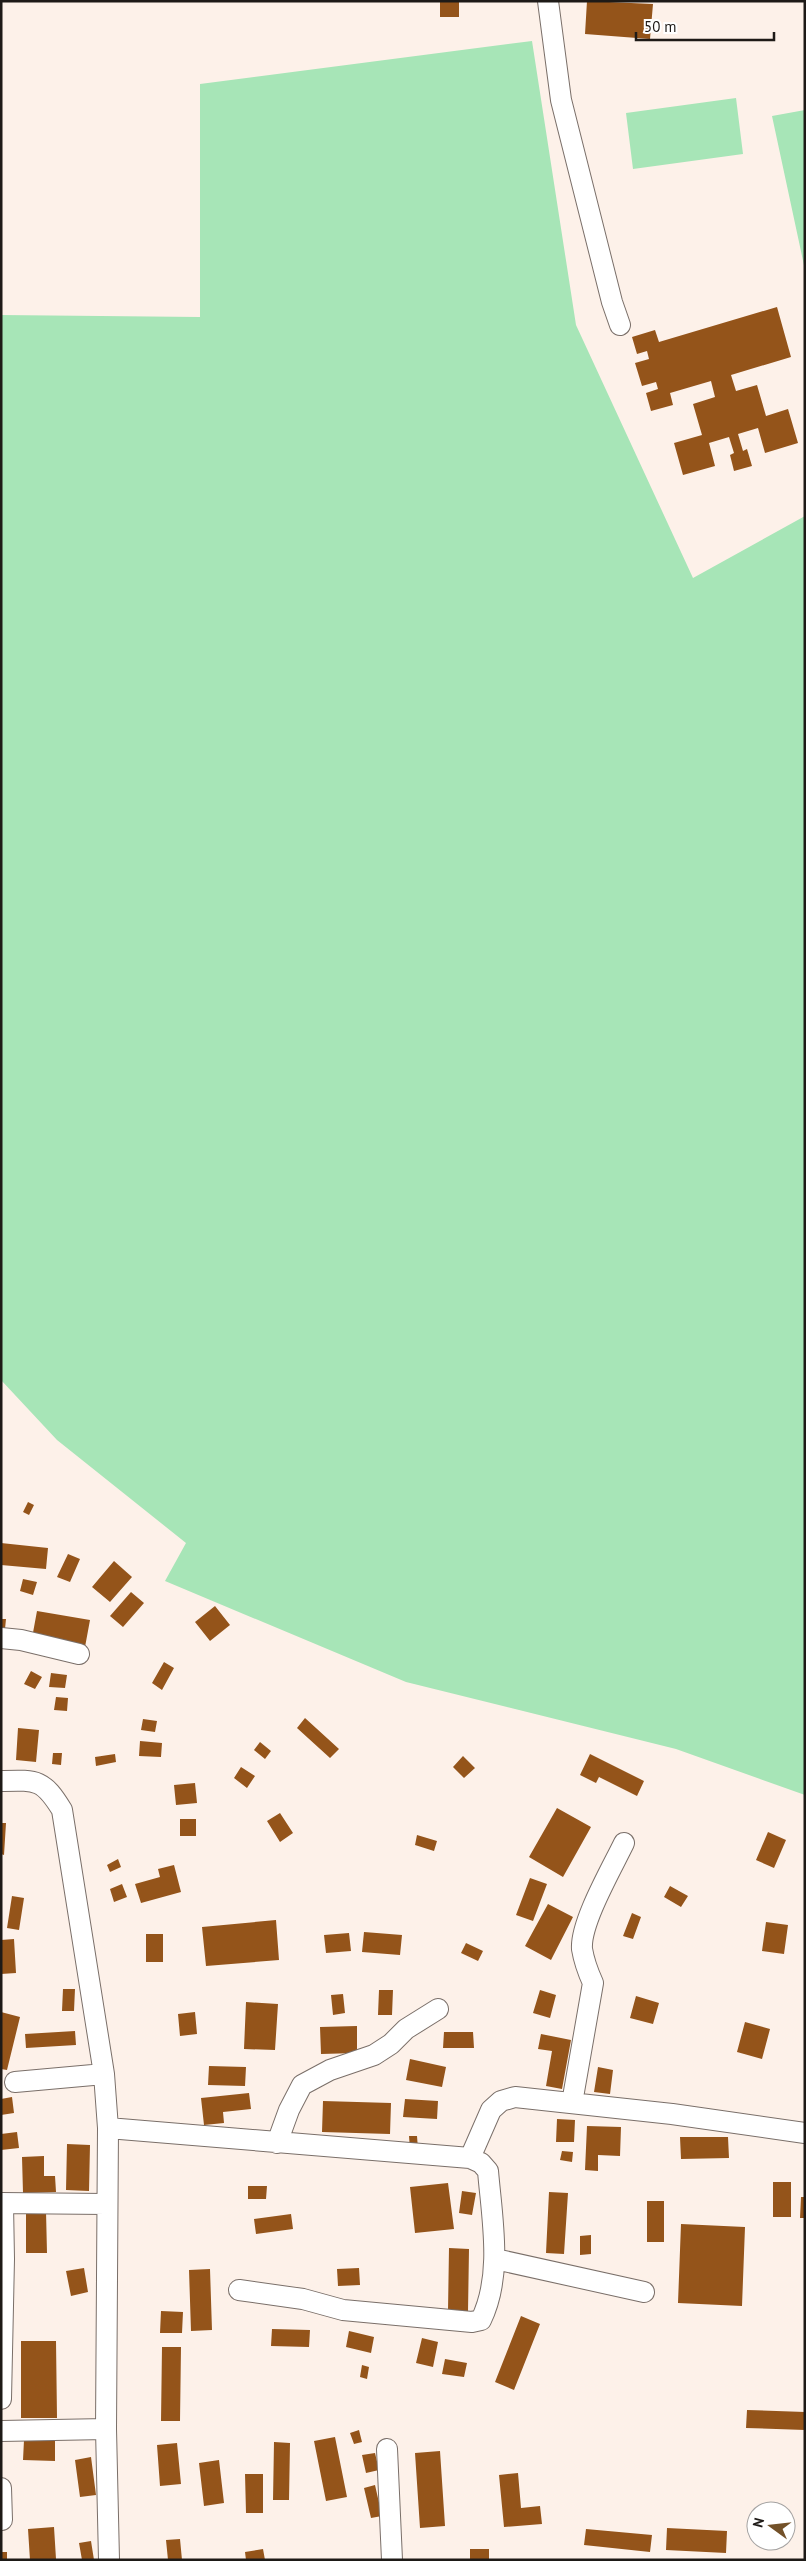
<svg xmlns="http://www.w3.org/2000/svg" width="806" height="2561" font-family="'PT Sans',sans-serif">
	<style>
		.green { fill: #a7e5b7 }
		.building { fill: #94541a }
		.lines { fill: none; stroke-linecap: round; stroke-linejoin: round }
		.minor-casing { stroke: #7a6f69; stroke-width: 22 }
		.minor { stroke: #fff; stroke-width: 20 }
	</style>
	<rect width="100%" height="100%" fill="#fdf1e9"/>
	<path class="green" d="M532 41 576 325 693 578 805 516V1795L676 1749 406 1682 165 1581 186 1543 57 1440 1 1380V315L200 317V84Z
		M736 98 743 154 633 169 626 113Z
		M805 110V270L772 116Z"/>
	<path class="building" d="M440 1H459V17H440Z
		M587 1 653 4 650 39 585 34Z
		M777 307 791 357 731 375 736 391 757 385 766 416 788 409 798 443 765 453 758 428 738 434 743 451 747 449 752 466 734 471 730 455 734 453 729 437 709 443 715 466 683 475 674 443 702 435 693 404 715 397 711 381 670 393 673 405 651 411 646 393 658 389 656 382 642 386 635 363 649 359 647 351 637 354 632 337 655 330 659 342Z
		M28 1502 34 1505 29 1515 23 1512Z
		M1 1543 48 1548 46 1569 1 1565Z
		M68 1554 80 1559 70 1582 57 1577Z
		M114 1561 132 1577 110 1602 92 1587Z
		M23 1579 37 1582 33 1595 20 1591Z
		M131 1592 144 1603 123 1627 110 1616Z
		M215 1606 230 1625 210 1641 195 1622Z
		M37 1611 90 1620 85 1647 32 1638Z
		M1 1619H6L5 1629H1Z
		M164 1662 174 1668 162 1690 152 1683Z
		M31 1671 42 1677 35 1689 24 1684Z
		M51 1673 67 1675 65 1688 49 1687Z
		M56 1697 68 1698 67 1711 54 1710Z
		M305 1718 339 1749 330 1758 297 1728Z
		M143 1719 157 1721 155 1732 141 1730Z
		M18 1728 39 1730 36 1762 16 1760Z
		M140 1741 162 1743 161 1757 139 1756Z
		M260 1742 271 1751 265 1759 254 1750Z
		M53 1753H62L61 1765 52 1764Z
		M115 1754 116 1762 96 1766 95 1757Z
		M590 1754 644 1781 637 1796 599 1777 596 1783 580 1775Z
		M463 1756 475 1768 464 1778 453 1767Z
		M241 1767 255 1776 247 1788 234 1778Z
		M195 1783 197 1803 176 1805 174 1785Z
		M557 1808 591 1827 563 1877 529 1857Z
		M280 1813 293 1833 280 1842 267 1821Z
		M180 1819H196V1836H180Z
		M1 1823H6L4 1855 1 1854Z
		M768 1832 786 1840 774 1868 756 1860Z
		M417 1835 437 1841 434 1851 415 1845Z
		M118 1859 121 1867 110 1872 107 1865Z
		M174 1865 181 1892 141 1903 135 1884 160 1877 158 1869Z
		M530 1878 547 1884 533 1921 516 1915Z
		M122 1884 127 1897 114 1902 110 1889Z
		M670 1886 688 1896 681 1907 664 1897Z
		M12 1896 24 1898 19 1930 7 1928Z
		M548 1904 573 1917 551 1960 525 1946Z
		M632 1913 641 1917 633 1939 623 1936Z
		M276 1920 279 1960 206 1966 202 1927Z
		M766 1922 788 1925 784 1954 762 1951Z
		M364 1932 402 1935 400 1955 362 1952Z
		M349 1933 351 1951 326 1953 324 1935Z
		M146 1934H163V1962H146Z
		M14 1939 16 1973 1 1974V1940Z
		M466 1943 483 1951 478 1961 461 1953Z
		M63 1989H75L74 2011H62Z
		M379 1990H393L392 2015H378Z
		M540 1990 556 1995 550 2018 533 2013Z
		M343 1994 345 2013 333 2015 331 1995Z
		M636 1996 659 2003 653 2024 630 2018Z
		M246 2002 278 2004 275 2050 244 2049Z
		M1 2012 20 2017 7 2070 1 2069Z
		M195 2012 197 2034 180 2036 178 2014Z
		M745 2022 770 2029 762 2059 737 2052Z
		M357 2026V2053L321 2054 320 2027Z
		M75 2031 76 2045 26 2048 25 2034Z
		M444 2032H473L474 2048H443Z
		M541 2034 571 2040 562 2089 546 2086 552 2051 538 2049Z
		M410 2059 446 2067 442 2087 406 2080Z
		M209 2066 246 2067 245 2086 208 2085Z
		M598 2067 613 2070 610 2094 594 2092Z
		M249 2093 251 2109 223 2112 224 2123 204 2125 201 2098Z
		M12 2097 14 2113 1 2115V2099Z
		M405 2099 438 2101 437 2119 403 2117Z
		M323 2101 391 2103 390 2134 322 2132Z
		M557 2119 575 2120 574 2142H556Z
		M587 2126 621 2127 620 2156 598 2155V2171L585 2170Z
		M17 2132 19 2148 1 2150V2134Z
		M409 2136H417L418 2149 410 2150Z
		M680 2137H728L729 2158 681 2159Z
		M67 2144 90 2145 89 2191 66 2190Z
		M562 2151 573 2152 572 2162 560 2160Z
		M44 2156V2176H55L56 2192 23 2193 22 2157Z
		M773 2182H791V2217H773Z
		M448 2183 454 2229 415 2233 410 2187Z
		M248 2186H267L266 2199H248Z
		M462 2191 476 2193 472 2215 459 2213Z
		M549 2192 568 2193 564 2254 546 2253Z
		M801 2197H805V2218H800Z
		M647 2201H664V2242H647Z
		M26 2211H46L47 2253H26Z
		M291 2214 293 2229 256 2234 254 2219Z
		M681 2224 745 2227 742 2306 678 2303Z
		M591 2235V2254L580 2255V2236Z
		M449 2248 469 2249 468 2312 448 2311Z
		M84 2268 88 2292 71 2296 66 2271Z
		M359 2268 360 2285 338 2286 337 2269Z
		M210 2269 212 2330 191 2331 189 2270Z
		M161 2311 183 2312 182 2333H160Z
		M521 2316 540 2324 514 2390 495 2382Z
		M272 2329 310 2330 309 2347 271 2346Z
		M349 2331 374 2337 371 2353 346 2347Z
		M422 2338 438 2342 433 2367 416 2363Z
		M21 2341H56L57 2418H21Z
		M162 2347H181L180 2421H161Z
		M445 2359 467 2363 464 2377 442 2374Z
		M362 2365 369 2367 367 2379 360 2377Z
		M747 2410 805 2412V2430L746 2428Z
		M359 2430 362 2442 354 2444 350 2433Z
		M335 2437 347 2497 326 2501 314 2441Z
		M24 2440 55 2441V2461L23 2460Z
		M274 2442 290 2443 289 2500H273Z
		M177 2443 181 2484 160 2486 157 2445Z
		M440 2451 445 2526 420 2528 415 2453Z
		M375 2453 379 2470 366 2473 362 2455Z
		M91 2457 96 2495 80 2497 75 2460Z
		M219 2460 224 2503 204 2506 199 2463Z
		M518 2473 521 2508 540 2506 542 2524 504 2527 499 2475Z
		M245 2474H263V2513H246Z
		M375 2485 382 2516 371 2518 364 2488Z
		M54 2527 56 2559 30 2560 28 2529Z
		M667 2528 727 2531 726 2553 666 2550Z
		M586 2529 652 2535 650 2552 584 2545Z
		M180 2539 182 2560H168L166 2540Z
		M91 2541 94 2560H82L79 2543Z
		M263 2549 265 2560H246L245 2552Z
		M470 2549H489V2560H470Z
		M1 2552H7V2560H1Z"/>
	<g class="lines">
		<defs>
			<path id="minor" d="M548 1 561 100 612 302 620 325
				M1 1638 21 1640 79 1654
				M1 1781C37 1780 43 1779 62 1810L104 2074 108 2128 106 2429 109 2560
				M15 2082 104 2074
				M572 2103 593 1983C588 1972 584 1961 582 1949 580 1923 612 1868 624 1843
				M108 2128 470 2158 481 2163 488 2171C492 2219 503 2275 481 2320L472 2322 343 2310 303 2299 239 2290
				M277 2143 289 2110 302 2085 330 2070 374 2055 391 2044 406 2029 438 2009
				M470 2158 491 2110 501 2101 515 2097 672 2114 805 2133
				M1 2203 106 2204
				M495 2259 644 2292
				M1 2399 4 2259 3 2204
				M1 2431 106 2429
				M387 2449 392 2560
				M1 2488 2 2520"/>
		</defs>
		<use href="#minor" class="minor-casing"/>
		<use href="#minor" class="minor"/>
	</g>
	<rect width="806" height="2561" fill="none" stroke="#1e1a17" stroke-width="5"/>
	<g transform="translate(771 2526) rotate(285)"><circle r="24" fill="#ffffff" stroke="#a5a3a2"/>
	<path d="M0-4L9 19L0 12L-9 19Z" fill="#735129"/>
	<text y="-8" font-size="14" font-weight="bold" text-anchor="middle" fill="#1e1a17">N</text>
	</g>
	<path d="M636 32v8h138v-8" fill="none" stroke="#1e1a17" stroke-width="2.5"/>
	<text x="644" y="32" font-size="15" fill="#1e1a17" stroke="#ffffff" stroke-width="4" paint-order="stroke">50 m</text>
</svg>
